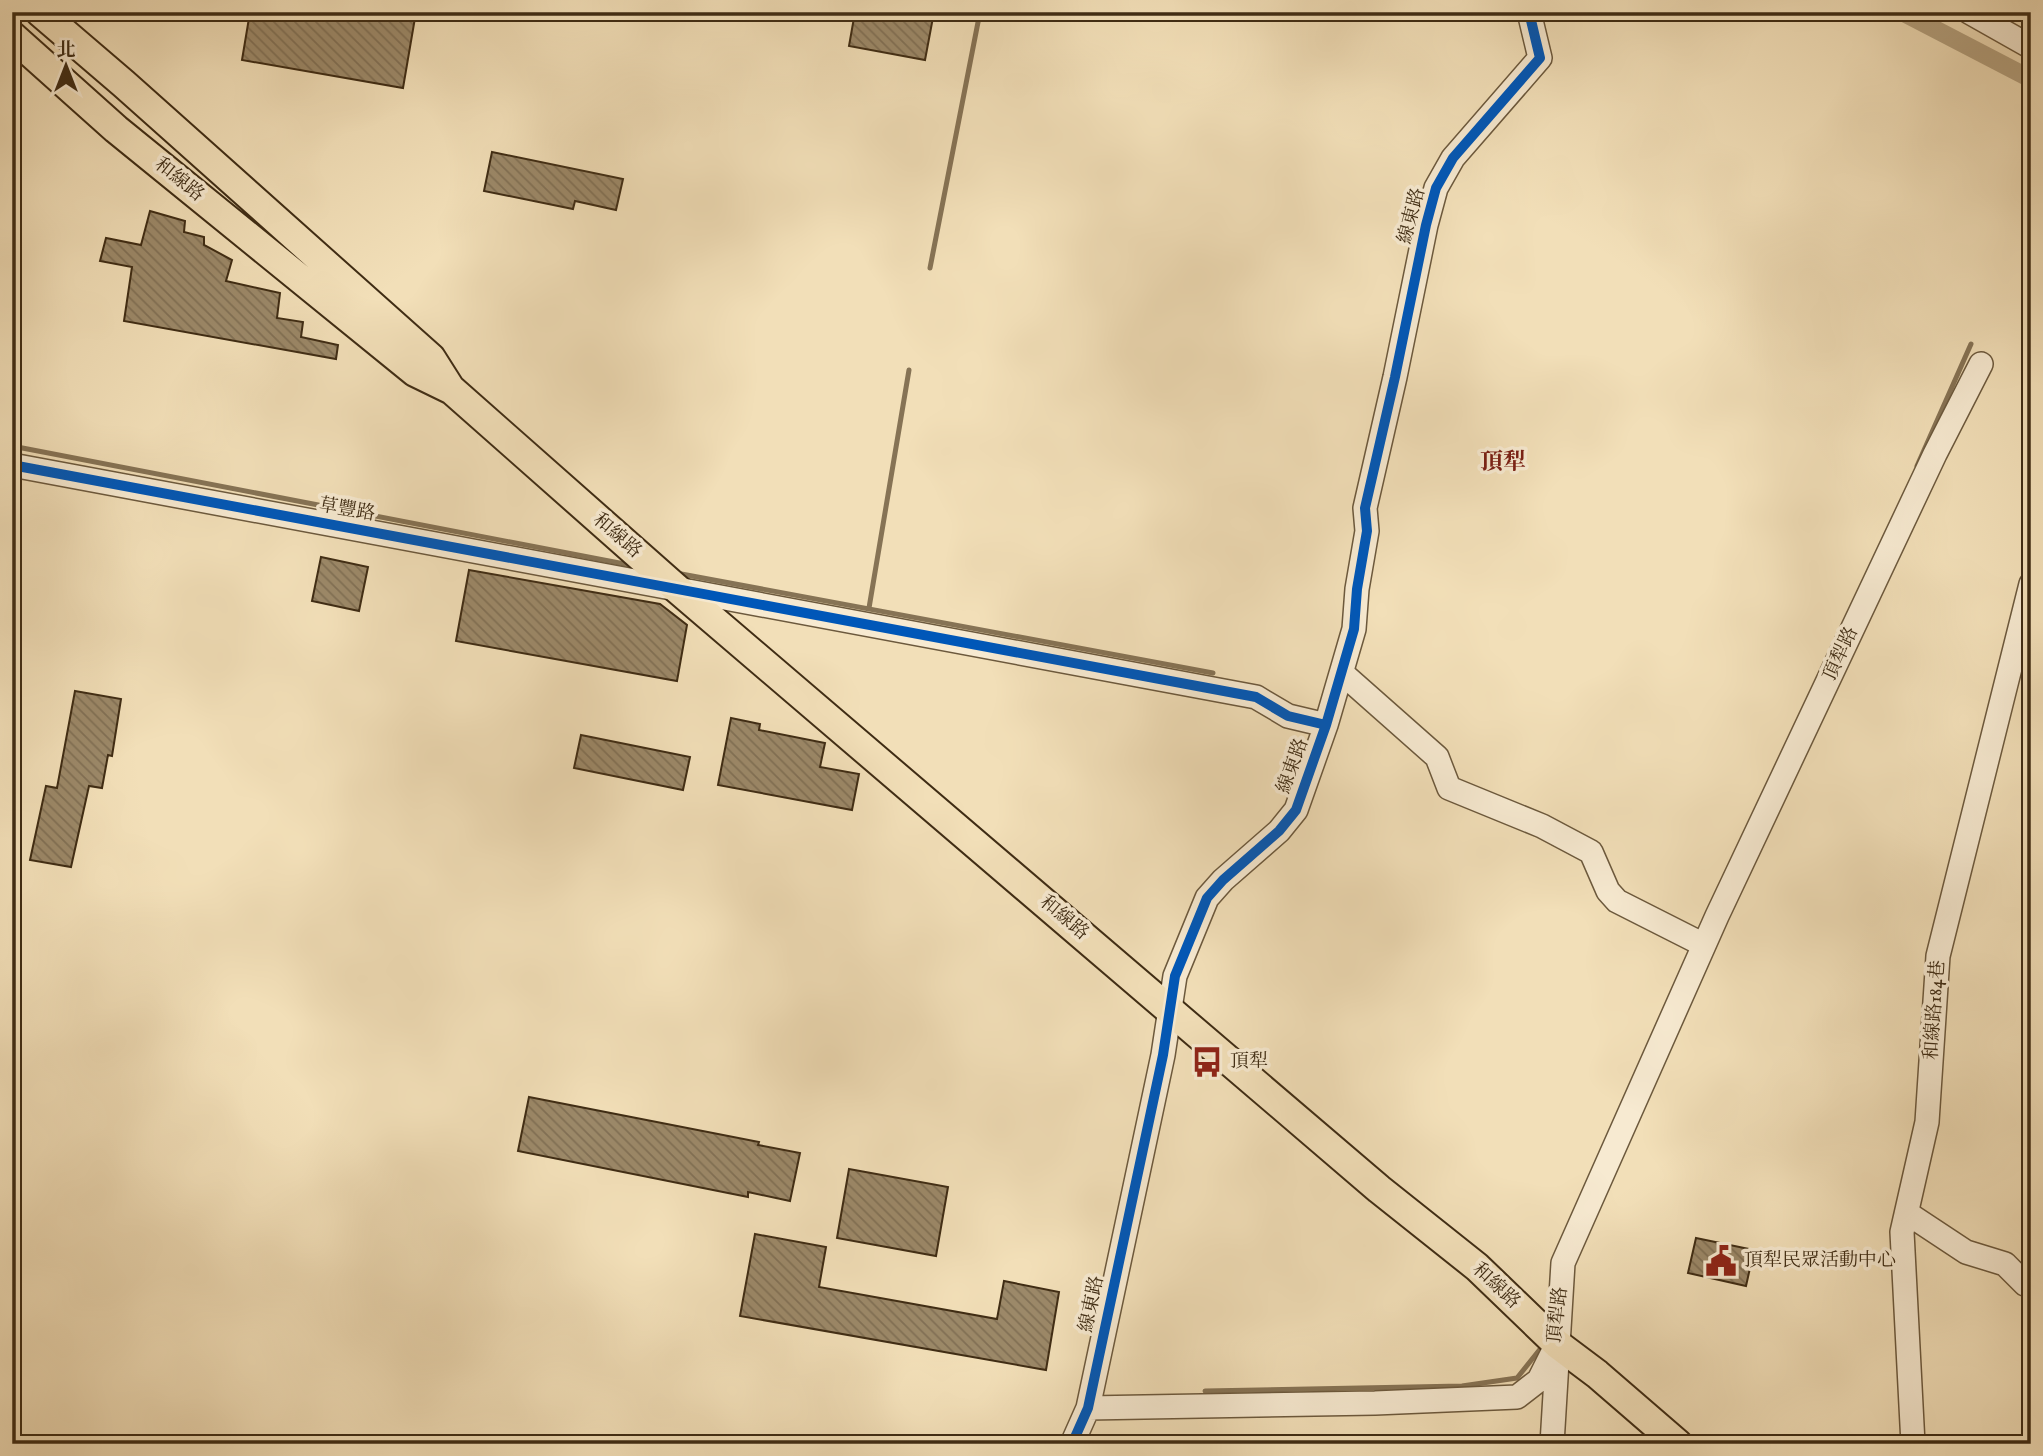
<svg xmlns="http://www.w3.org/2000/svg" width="2043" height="1456" font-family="'IM FELL English','Noto Serif TC',serif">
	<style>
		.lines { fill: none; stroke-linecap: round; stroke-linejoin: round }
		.stream { stroke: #867355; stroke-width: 5 }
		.canal { stroke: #b5a280; stroke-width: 18 }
		.building { fill: url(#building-back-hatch); stroke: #3f2c14; stroke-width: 2 }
		.minor-casing { stroke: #6c593d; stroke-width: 26 }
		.major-casing { stroke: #3f2c14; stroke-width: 32 }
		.minor { stroke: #f7ead1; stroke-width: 23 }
		.major { stroke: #f2dfb8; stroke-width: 28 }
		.cycleway-casing { stroke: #f7ead1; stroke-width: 15 }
		.cycleway { stroke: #0057b8; stroke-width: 10 }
		.labels { text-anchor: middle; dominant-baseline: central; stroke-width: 7; stroke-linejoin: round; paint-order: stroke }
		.street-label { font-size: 19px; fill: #3f2c14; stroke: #f7ead1 }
		.poi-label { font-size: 19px; fill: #3f2c14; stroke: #f7ead1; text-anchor: start }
		.quarter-label { font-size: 23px; font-weight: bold; fill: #7a1f14; stroke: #f7ead1 }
	</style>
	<defs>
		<pattern id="building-back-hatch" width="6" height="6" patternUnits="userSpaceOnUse" patternTransform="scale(1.75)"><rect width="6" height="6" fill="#9c8969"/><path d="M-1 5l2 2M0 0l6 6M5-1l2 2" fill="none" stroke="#817055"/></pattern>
	</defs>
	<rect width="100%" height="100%" fill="#f2dfb8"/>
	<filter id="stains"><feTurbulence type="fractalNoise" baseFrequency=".00286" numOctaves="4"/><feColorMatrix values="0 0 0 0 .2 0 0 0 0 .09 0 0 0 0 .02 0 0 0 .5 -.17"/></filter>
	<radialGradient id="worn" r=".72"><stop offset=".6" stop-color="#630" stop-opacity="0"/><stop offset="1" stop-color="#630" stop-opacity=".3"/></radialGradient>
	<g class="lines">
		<path class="stream" d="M2010 12 2031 23
			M930 268 980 12
			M12 446 635 566
			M1917 466 1971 344
			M676 573 1213 673
			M869 608 909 370
			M1205 1391 1462 1386 1517 1378 1541 1348 1542 1342"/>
		<path class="canal" d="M1902 12 2031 79"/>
	</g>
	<path class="building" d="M250 12H416L403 88 242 60Z
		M855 12H934L925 60 849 46Z
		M492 152 623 179 616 210 575 201 573 209 484 191Z
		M150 211 185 221 184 232 204 237V245L232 260 226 281 280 293 277 318 303 322 301 337 338 345 336 359 124 321 132 267 100 261 106 238 141 245Z
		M321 557 368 567 359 611 312 601Z
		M469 570 660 604 687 625 677 681 456 641Z
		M75 691 121 699 112 756 108 755 102 788 89 786 71 867 30 860 46 786 57 788Z
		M731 718 760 724 759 730 825 743 820 767 859 774 852 810 718 785Z
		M581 735 690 757 683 790 574 768Z
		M529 1097 759 1142 758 1145 800 1153 790 1201 748 1192V1197L518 1151Z
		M849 1169 948 1187 936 1256 837 1238Z
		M755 1234 826 1247 819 1287 997 1319 1004 1281 1059 1292 1046 1370 740 1316Z
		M1696 1238 1754 1250 1746 1286 1688 1273Z"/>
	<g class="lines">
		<defs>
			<path id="minor" d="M1969 12 2031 47
				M12 465 1256 697 1288 716 1326 725
				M1342 673 1437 757 1449 788 1542 826 1591 852 1608 891 1617 901 1704 945
				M1907 1213 1966 1252 2005 1264 2025 1284H2031
				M1088 1408 1375 1403 1517 1397 1539 1380 1554 1350
				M1072 1444 1088 1408 1163 1055 1175 976 1207 898 1223 880 1279 831 1296 810 1326 725 1354 629 1357 589 1367 531 1365 508 1395 377 1426 225 1436 188 1453 158 1540 58 1529 12
				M1552 1444 1563 1263 1717 916 1935 454 1981 364
				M1913 1444 1902 1232 1927 1122 1938 956 2031 584"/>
			<path id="major" d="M40 12 124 84 431 358 450 388
				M12 36 116 129 415 372 452 390 676 588 1379 1189 1477 1267 1557 1344 1597 1374 1678 1444"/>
		</defs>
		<use href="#minor" class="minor-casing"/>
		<use href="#major" class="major-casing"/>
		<use href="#minor" class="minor"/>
		<use href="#major" class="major"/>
		<defs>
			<path id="cycleway" d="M12 465 1256 697 1288 716 1326 725
				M1072 1444 1088 1408 1163 1055 1175 976 1207 898 1223 880 1279 831 1296 810 1326 725 1354 629 1357 589 1367 531 1365 508 1395 377 1426 225 1436 188 1453 158 1540 58 1529 12"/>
		</defs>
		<use href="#cycleway" class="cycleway-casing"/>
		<use href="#cycleway" class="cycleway"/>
	</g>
	<defs>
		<symbol id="bus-bare" viewBox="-9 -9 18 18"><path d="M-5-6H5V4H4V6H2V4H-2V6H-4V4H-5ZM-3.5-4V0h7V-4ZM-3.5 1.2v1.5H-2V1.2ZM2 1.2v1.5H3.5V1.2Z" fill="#8f2418" stroke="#f7ead1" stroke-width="2.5" paint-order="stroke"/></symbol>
		<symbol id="civic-bare" viewBox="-9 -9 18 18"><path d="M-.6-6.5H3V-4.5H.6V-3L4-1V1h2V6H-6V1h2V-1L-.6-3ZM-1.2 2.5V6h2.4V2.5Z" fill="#8f2418" stroke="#f7ead1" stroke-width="2.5" paint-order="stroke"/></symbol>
	</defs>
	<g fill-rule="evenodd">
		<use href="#bus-bare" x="1185" y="1040" width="44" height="44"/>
		<use href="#civic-bare" x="1699" y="1239" width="44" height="44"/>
	</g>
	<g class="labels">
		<g class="street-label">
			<text transform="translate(179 180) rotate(39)">和線路</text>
			<text transform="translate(1412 216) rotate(-75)">線東路</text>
			<text transform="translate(347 510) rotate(10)">草豐路</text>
			<text transform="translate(617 536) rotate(41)">和線路</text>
			<text transform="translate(1841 654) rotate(-65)">頂犁路</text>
			<text transform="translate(1293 766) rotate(-70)">線東路</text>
			<text transform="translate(1064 918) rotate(40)">和線路</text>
			<text transform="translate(1935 1010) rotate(-86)">和線路184巷</text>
			<text transform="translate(1496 1286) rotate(43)">和線路</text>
			<text transform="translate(1092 1304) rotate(-78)">線東路</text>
			<text transform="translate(1558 1315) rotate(-83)">頂犁路</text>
		</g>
		<g class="poi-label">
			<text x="1230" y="1062">頂犁</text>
			<text x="1744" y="1261">頂犁民眾活動中心</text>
		</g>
		<g class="quarter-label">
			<text x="1503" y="462">頂犁</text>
		</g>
	</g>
	<rect width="2043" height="1456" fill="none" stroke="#f2dfb8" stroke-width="42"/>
	<rect x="14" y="14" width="2015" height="1428" fill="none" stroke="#3f2c14" stroke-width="3.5"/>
	<rect x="21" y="21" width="2001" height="1414" fill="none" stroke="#3f2c14" stroke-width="2"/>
	<g transform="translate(66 66)" stroke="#f7ead1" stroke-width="5" paint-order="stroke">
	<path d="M0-5L12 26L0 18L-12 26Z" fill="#3f2c14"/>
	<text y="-10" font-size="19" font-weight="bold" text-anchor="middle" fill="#3f2c14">北</text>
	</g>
	<rect width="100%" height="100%" filter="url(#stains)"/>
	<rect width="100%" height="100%" fill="url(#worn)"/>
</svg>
